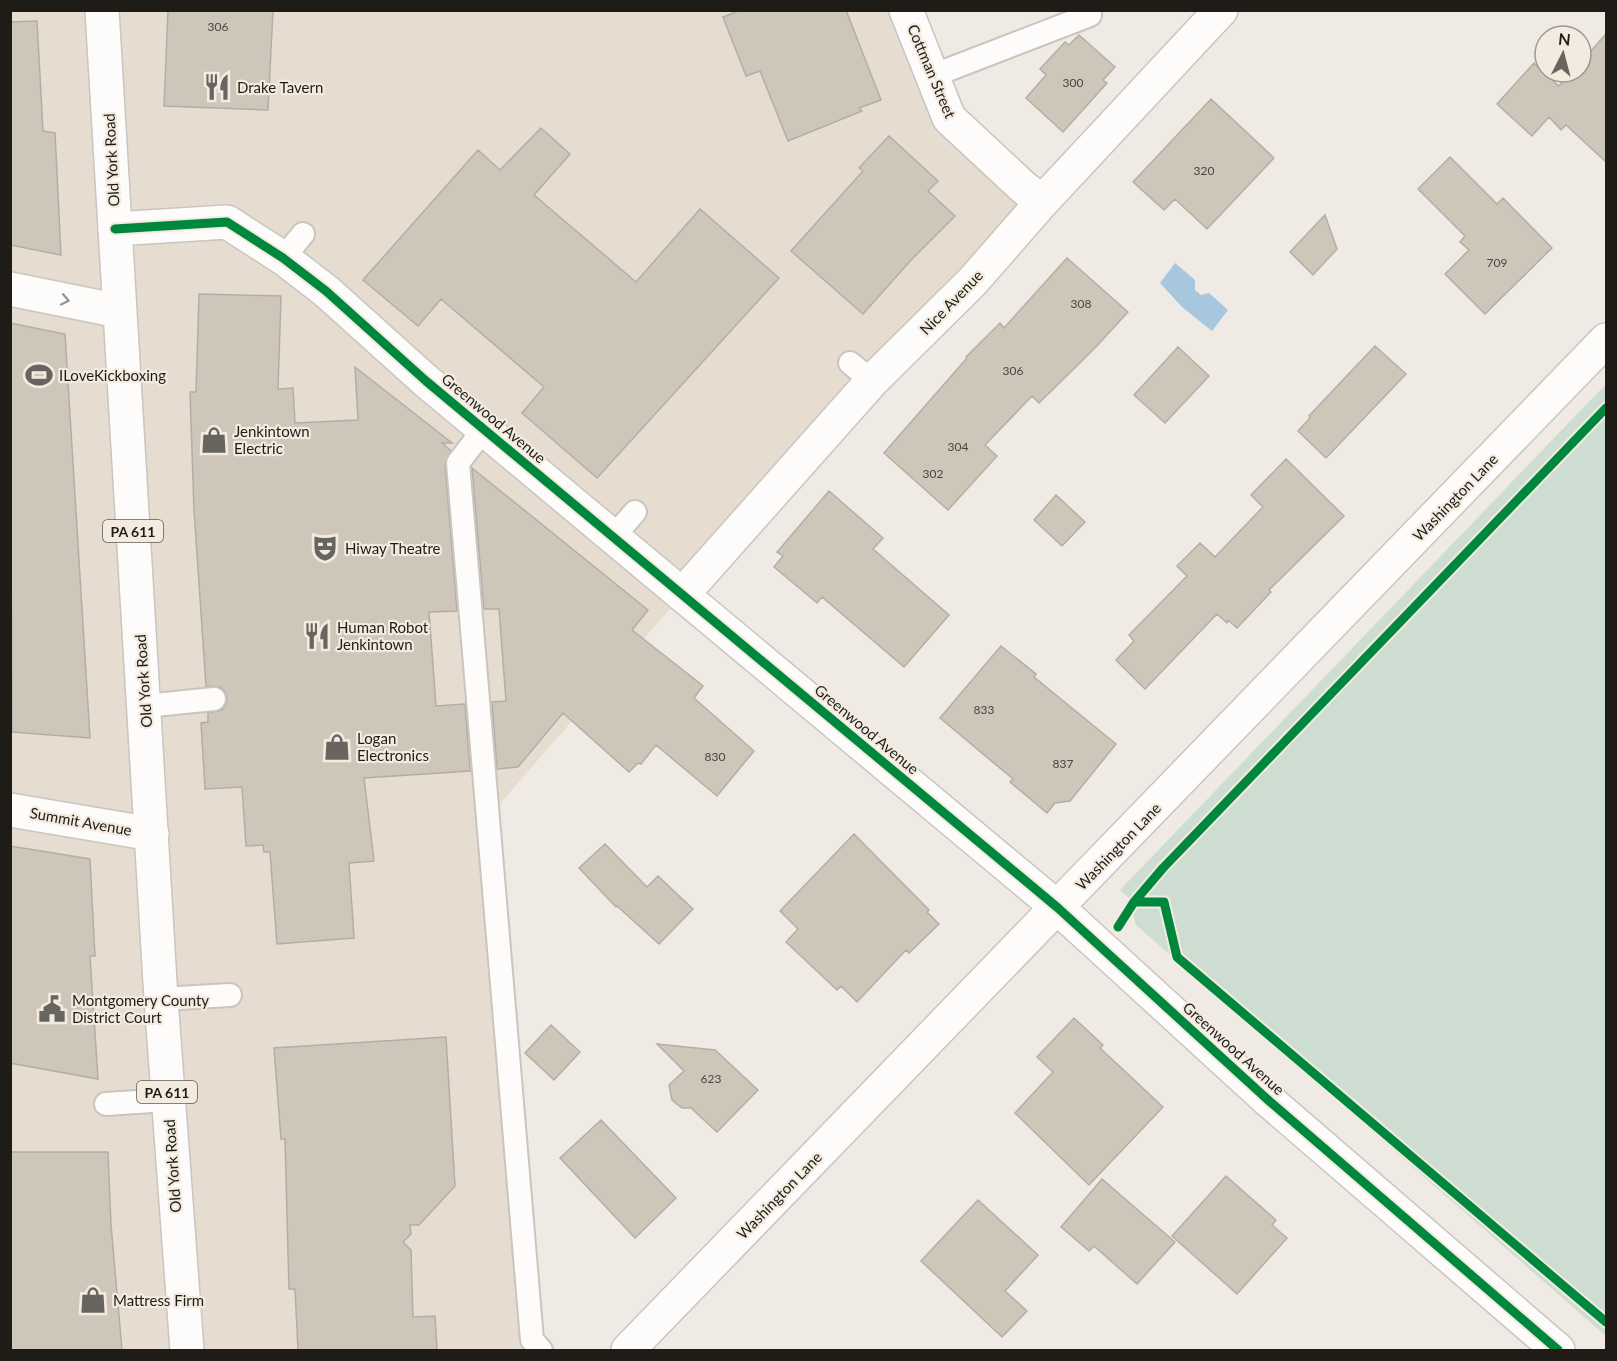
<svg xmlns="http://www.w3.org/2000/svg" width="1617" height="1361" font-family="Lato,sans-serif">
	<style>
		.built { fill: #e6dcd0 }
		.green { fill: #cdddd1 }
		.water { fill: #a6c7de }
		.building { fill: #cfc6ba; stroke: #b1aea9; stroke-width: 1.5 }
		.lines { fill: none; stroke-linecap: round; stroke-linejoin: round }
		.lane-casing { stroke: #c9c5c0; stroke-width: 26 }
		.street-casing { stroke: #c9c5c0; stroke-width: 36 }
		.secondary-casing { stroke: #c9c5c0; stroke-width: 36 }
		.highway-casing { stroke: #c9c5c0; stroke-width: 36 }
		.lane { stroke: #fdfcfb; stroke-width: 22 }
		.street { stroke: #fdfcfb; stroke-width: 33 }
		.secondary { stroke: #fdfcfb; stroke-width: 33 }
		.highway { stroke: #fdfcfb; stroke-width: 33 }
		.cycleway-casing { stroke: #f4ebe0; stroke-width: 13 }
		.cycleway { stroke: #00873e; stroke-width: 9 }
		.oneway { stroke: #999795 }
		.labels { text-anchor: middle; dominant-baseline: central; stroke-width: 4.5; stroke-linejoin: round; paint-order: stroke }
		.number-label { font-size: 12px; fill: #4b4640 }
		.shield { fill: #f4ebe0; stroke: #5f5a54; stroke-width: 1.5 }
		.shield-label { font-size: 14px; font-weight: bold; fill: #1f1c18 }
		.street-label { font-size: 15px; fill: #1f1c18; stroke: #f4ebe0 }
		.poi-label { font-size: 15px; fill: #1f1c18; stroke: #f4ebe0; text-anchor: start }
	</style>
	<rect width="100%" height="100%" fill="#f0eae4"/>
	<path class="built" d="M10 11H906L932 76 1042 202 682 595 489 816 541 1350H11Z"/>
	<path class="green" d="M1606 384V1336L1136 925 1128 897 1120 890Z"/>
	<path class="water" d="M1175 263 1195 280V290L1201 295 1209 293 1228 310 1212 331 1182 307 1160 283Z"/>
	<path class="building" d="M168 10H273L268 110 164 106Z
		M741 10H846L881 100 859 108 862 111 788 141 760 71 746 76 723 17Z
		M37 21 43 131 55 133 61 255 10 245V22Z
		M1606 34V162L1566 125 1561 130 1549 117 1532 136 1497 104 1534 63 1559 86 1571 72H1581V62Z
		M1079 35 1115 67 1103 80 1107 83 1063 132 1026 98 1046 75 1040 69 1065 42 1069 45Z
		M1211 99 1274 158 1207 229 1175 199 1164 210 1133 182Z
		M541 128 570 154 534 195 636 282 700 209 779 278 597 478 522 413 544 387 441 299 418 326 363 280 478 150 500 170Z
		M889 136 938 181 928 191 955 216 912 259 863 314 791 251 863 171 859 168Z
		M1450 157 1497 204 1503 198 1552 248 1485 314 1445 274 1469 250 1460 242 1465 236 1418 189Z
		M1325 215 1337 249 1313 275 1290 252Z
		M1067 258 1128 312 1094 349 1039 403 1032 396 985 445 997 456 948 510 884 453 967 358 966 357 1000 323 1004 328Z
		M199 294 281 296 278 389 293 388 295 423 358 420 355 367 452 443H442L451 451 445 464 457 611 429 612 436 706 465 704 470 771 364 778 374 861 349 863 354 938 277 944 270 852H264L263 845 246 846 242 787 205 789 201 723 208 722V713L222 710 226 704 227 698 225 692 220 687 206 686 194 510 190 392H196Z
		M10 323 65 334 90 738 12 732Z
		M1375 346 1406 374 1326 458 1298 431 1310 418 1309 416Z
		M1178 347 1209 376 1165 423 1134 395Z
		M1286 459 1344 516 1269 590 1271 592 1237 628 1228 620 1227 623 1217 614 1145 689 1116 660 1134 641 1129 635 1187 576 1177 566 1200 543 1215 557 1263 507 1251 495Z
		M472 468 648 610 632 630 703 686 694 698 754 751 717 796 656 745 641 764 638 763 629 772 563 713 518 767 497 769 492 702 506 701 499 609H484Z
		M829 491 883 538 873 549 949 615 904 667 822 597 817 603 774 567 783 556 777 552Z
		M1056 495 1085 522 1062 546 1034 520Z
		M1001 646 1036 674 1034 677 1116 744 1070 801 1055 803 1047 813 1010 782 1013 779 940 718Z
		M854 834 929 910 927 912 939 924 909 953 906 950 857 1002 841 986 837 990 786 942 798 929 780 911Z
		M605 844 647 887 658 876 693 909 659 944 617 906 616 907 579 868Z
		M10 846 90 859 95 956H90L98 1079 10 1063Z
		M1074 1018 1103 1045 1100 1048 1163 1107 1089 1185 1015 1113 1053 1072 1037 1057Z
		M551 1025 580 1052 554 1080 525 1053Z
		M446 1037 455 1186 419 1225H410L411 1234 403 1242 411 1250 413 1317 435 1316 437 1350H298L295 1289H289L285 1139H281L274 1048Z
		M657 1044 715 1050 758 1090 717 1132 691 1108H682L672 1100 669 1085 684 1071Z
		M601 1120 676 1198 635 1238 560 1158Z
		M10 1152H108L111 1225 122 1350H10Z
		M1226 1176 1276 1220 1272 1225 1287 1238 1237 1294 1172 1236Z
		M1102 1179 1175 1242 1137 1284 1094 1246 1089 1251 1061 1227Z
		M978 1200 1038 1255 1005 1291 1027 1311 1002 1337 921 1261Z"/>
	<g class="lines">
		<defs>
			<path id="lane" d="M932 76 1090 15 1088 10
				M283 258 303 234
				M850 363 872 381
				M484 429 458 463 532 1340 541 1350
				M613 537 635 512
				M145 706 214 699
				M161 999 230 995
				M106 1104 167 1100"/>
			<path id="street" d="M906 10 949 118 1023 187 1042 202
				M115 229 227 222 283 258 326 291 426 381 1058 908 1267 1099 1558 1350
				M10 289 119 311
				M682 595 872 381 973 281 1042 202 1221 10"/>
			<path id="secondary" d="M10 810 152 834
				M628 1350 1606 340"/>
			<path id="highway" d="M102 10 161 999 187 1350"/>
		</defs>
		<use href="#lane" class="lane-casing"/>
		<use href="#street" class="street-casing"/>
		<use href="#secondary" class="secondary-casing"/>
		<use href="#highway" class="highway-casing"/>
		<use href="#lane" class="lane"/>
		<use href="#street" class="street"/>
		<use href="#secondary" class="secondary"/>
		<use href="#highway" class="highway"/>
		<defs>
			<path id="cycleway" d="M115 229 227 222 283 258 326 291 426 381 1058 908 1267 1099 1558 1350
				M1134 902H1164L1177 957 1606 1322
				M1118 927 1134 902 1163 868 1606 408"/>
		</defs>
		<use href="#cycleway" class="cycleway-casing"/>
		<use href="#cycleway" class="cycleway"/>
	</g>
	<defs><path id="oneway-chevron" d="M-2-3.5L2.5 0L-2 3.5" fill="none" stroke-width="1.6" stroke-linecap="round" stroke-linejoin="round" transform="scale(1.5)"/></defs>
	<use class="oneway" href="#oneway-chevron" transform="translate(65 300) rotate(12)"/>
	<defs>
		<symbol id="restaurant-bare" viewBox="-9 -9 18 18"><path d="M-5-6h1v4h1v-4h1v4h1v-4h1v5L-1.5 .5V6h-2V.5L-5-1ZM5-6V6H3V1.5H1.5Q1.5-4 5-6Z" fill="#68645f" stroke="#f4ebe0" stroke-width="2.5" paint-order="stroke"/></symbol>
		<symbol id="stadium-bare" viewBox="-9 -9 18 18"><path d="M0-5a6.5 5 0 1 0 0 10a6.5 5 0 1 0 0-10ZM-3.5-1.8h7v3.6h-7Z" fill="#68645f" stroke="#f4ebe0" stroke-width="2.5" paint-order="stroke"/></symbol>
		<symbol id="shop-bare" viewBox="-9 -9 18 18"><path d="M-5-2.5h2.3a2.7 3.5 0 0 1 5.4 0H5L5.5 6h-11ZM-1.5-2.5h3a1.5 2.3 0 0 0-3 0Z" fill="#68645f" stroke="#f4ebe0" stroke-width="2.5" paint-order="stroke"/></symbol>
		<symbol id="theatre-bare" viewBox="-9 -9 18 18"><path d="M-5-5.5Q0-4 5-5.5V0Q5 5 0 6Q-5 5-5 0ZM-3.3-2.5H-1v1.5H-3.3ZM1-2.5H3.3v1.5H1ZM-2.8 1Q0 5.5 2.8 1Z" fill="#68645f" stroke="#f4ebe0" stroke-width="2.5" paint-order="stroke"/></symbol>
		<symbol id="civic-bare" viewBox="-9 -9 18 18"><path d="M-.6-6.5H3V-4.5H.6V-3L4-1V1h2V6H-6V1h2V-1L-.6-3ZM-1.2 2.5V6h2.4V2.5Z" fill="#68645f" stroke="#f4ebe0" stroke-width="2.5" paint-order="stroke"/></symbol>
	</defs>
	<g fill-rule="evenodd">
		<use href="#restaurant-bare" x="198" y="68" width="38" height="38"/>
		<use href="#stadium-bare" x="20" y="356" width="38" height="38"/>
		<use href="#shop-bare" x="195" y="421" width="38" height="38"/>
		<use href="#theatre-bare" x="306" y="529" width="38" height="38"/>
		<use href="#restaurant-bare" x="298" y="617" width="38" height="38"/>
		<use href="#shop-bare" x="318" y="728" width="38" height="38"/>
		<use href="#civic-bare" x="33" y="990" width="38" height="38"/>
		<use href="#shop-bare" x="74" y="1281" width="38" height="38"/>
	</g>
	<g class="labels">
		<g class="number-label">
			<text x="218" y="26">306</text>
			<text x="1073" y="82">300</text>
			<text x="1204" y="170">320</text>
			<text x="1497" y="262">709</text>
			<text x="1081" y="303">308</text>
			<text x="1013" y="370">306</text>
			<text x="958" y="446">304</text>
			<text x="933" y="473">302</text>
			<text x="984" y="709">833</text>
			<text x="715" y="756">830</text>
			<text x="1063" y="763">837</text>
			<text x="711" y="1078">623</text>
		</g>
		<g class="shield">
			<rect x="103" y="520" width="60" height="22" rx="4.5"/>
			<rect x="137" y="1081" width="60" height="22" rx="4.5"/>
		</g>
		<g class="shield-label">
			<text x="133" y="531">PA 611</text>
			<text x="167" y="1092">PA 611</text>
		</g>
		<g class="street-label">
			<text transform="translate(932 71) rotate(67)">Cottman Street</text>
			<text transform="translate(111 160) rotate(-93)">Old York Road</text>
			<text transform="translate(951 302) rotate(-46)">Nice Avenue</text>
			<text transform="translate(494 418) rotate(40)">Greenwood Avenue</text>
			<text transform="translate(1455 497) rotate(-46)">Washington Lane</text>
			<text transform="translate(143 681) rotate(-94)">Old York Road</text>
			<text transform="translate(867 729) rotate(40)">Greenwood Avenue</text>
			<text transform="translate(81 821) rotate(10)">Summit Avenue</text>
			<text transform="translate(1118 846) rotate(-46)">Washington Lane</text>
			<text transform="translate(1234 1048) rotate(42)">Greenwood Avenue</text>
			<text transform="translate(172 1166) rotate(-94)">Old York Road</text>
			<text transform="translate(779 1195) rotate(-46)">Washington Lane</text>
		</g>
		<g class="poi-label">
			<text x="237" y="87">Drake Tavern</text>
			<text x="59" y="375">ILoveKickboxing</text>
			<text x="234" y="431">Jenkintown<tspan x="234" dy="17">Electric</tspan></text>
			<text x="345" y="548">Hiway Theatre</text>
			<text x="337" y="627">Human Robot<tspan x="337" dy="17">Jenkintown</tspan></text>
			<text x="357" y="738">Logan<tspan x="357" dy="17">Electronics</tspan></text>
			<text x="72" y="1000">Montgomery County<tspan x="72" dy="17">District Court</tspan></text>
			<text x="113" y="1300">Mattress Firm</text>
		</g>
	</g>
	<rect width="1617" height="1361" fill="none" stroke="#1f1c18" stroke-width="24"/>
	<g transform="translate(1563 54) rotate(6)"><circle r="28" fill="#f4ebe0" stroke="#9f9890" stroke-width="1.5"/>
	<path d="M0-4.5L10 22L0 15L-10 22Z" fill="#68645f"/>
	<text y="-9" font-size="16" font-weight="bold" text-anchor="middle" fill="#1f1c18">N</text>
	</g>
</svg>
